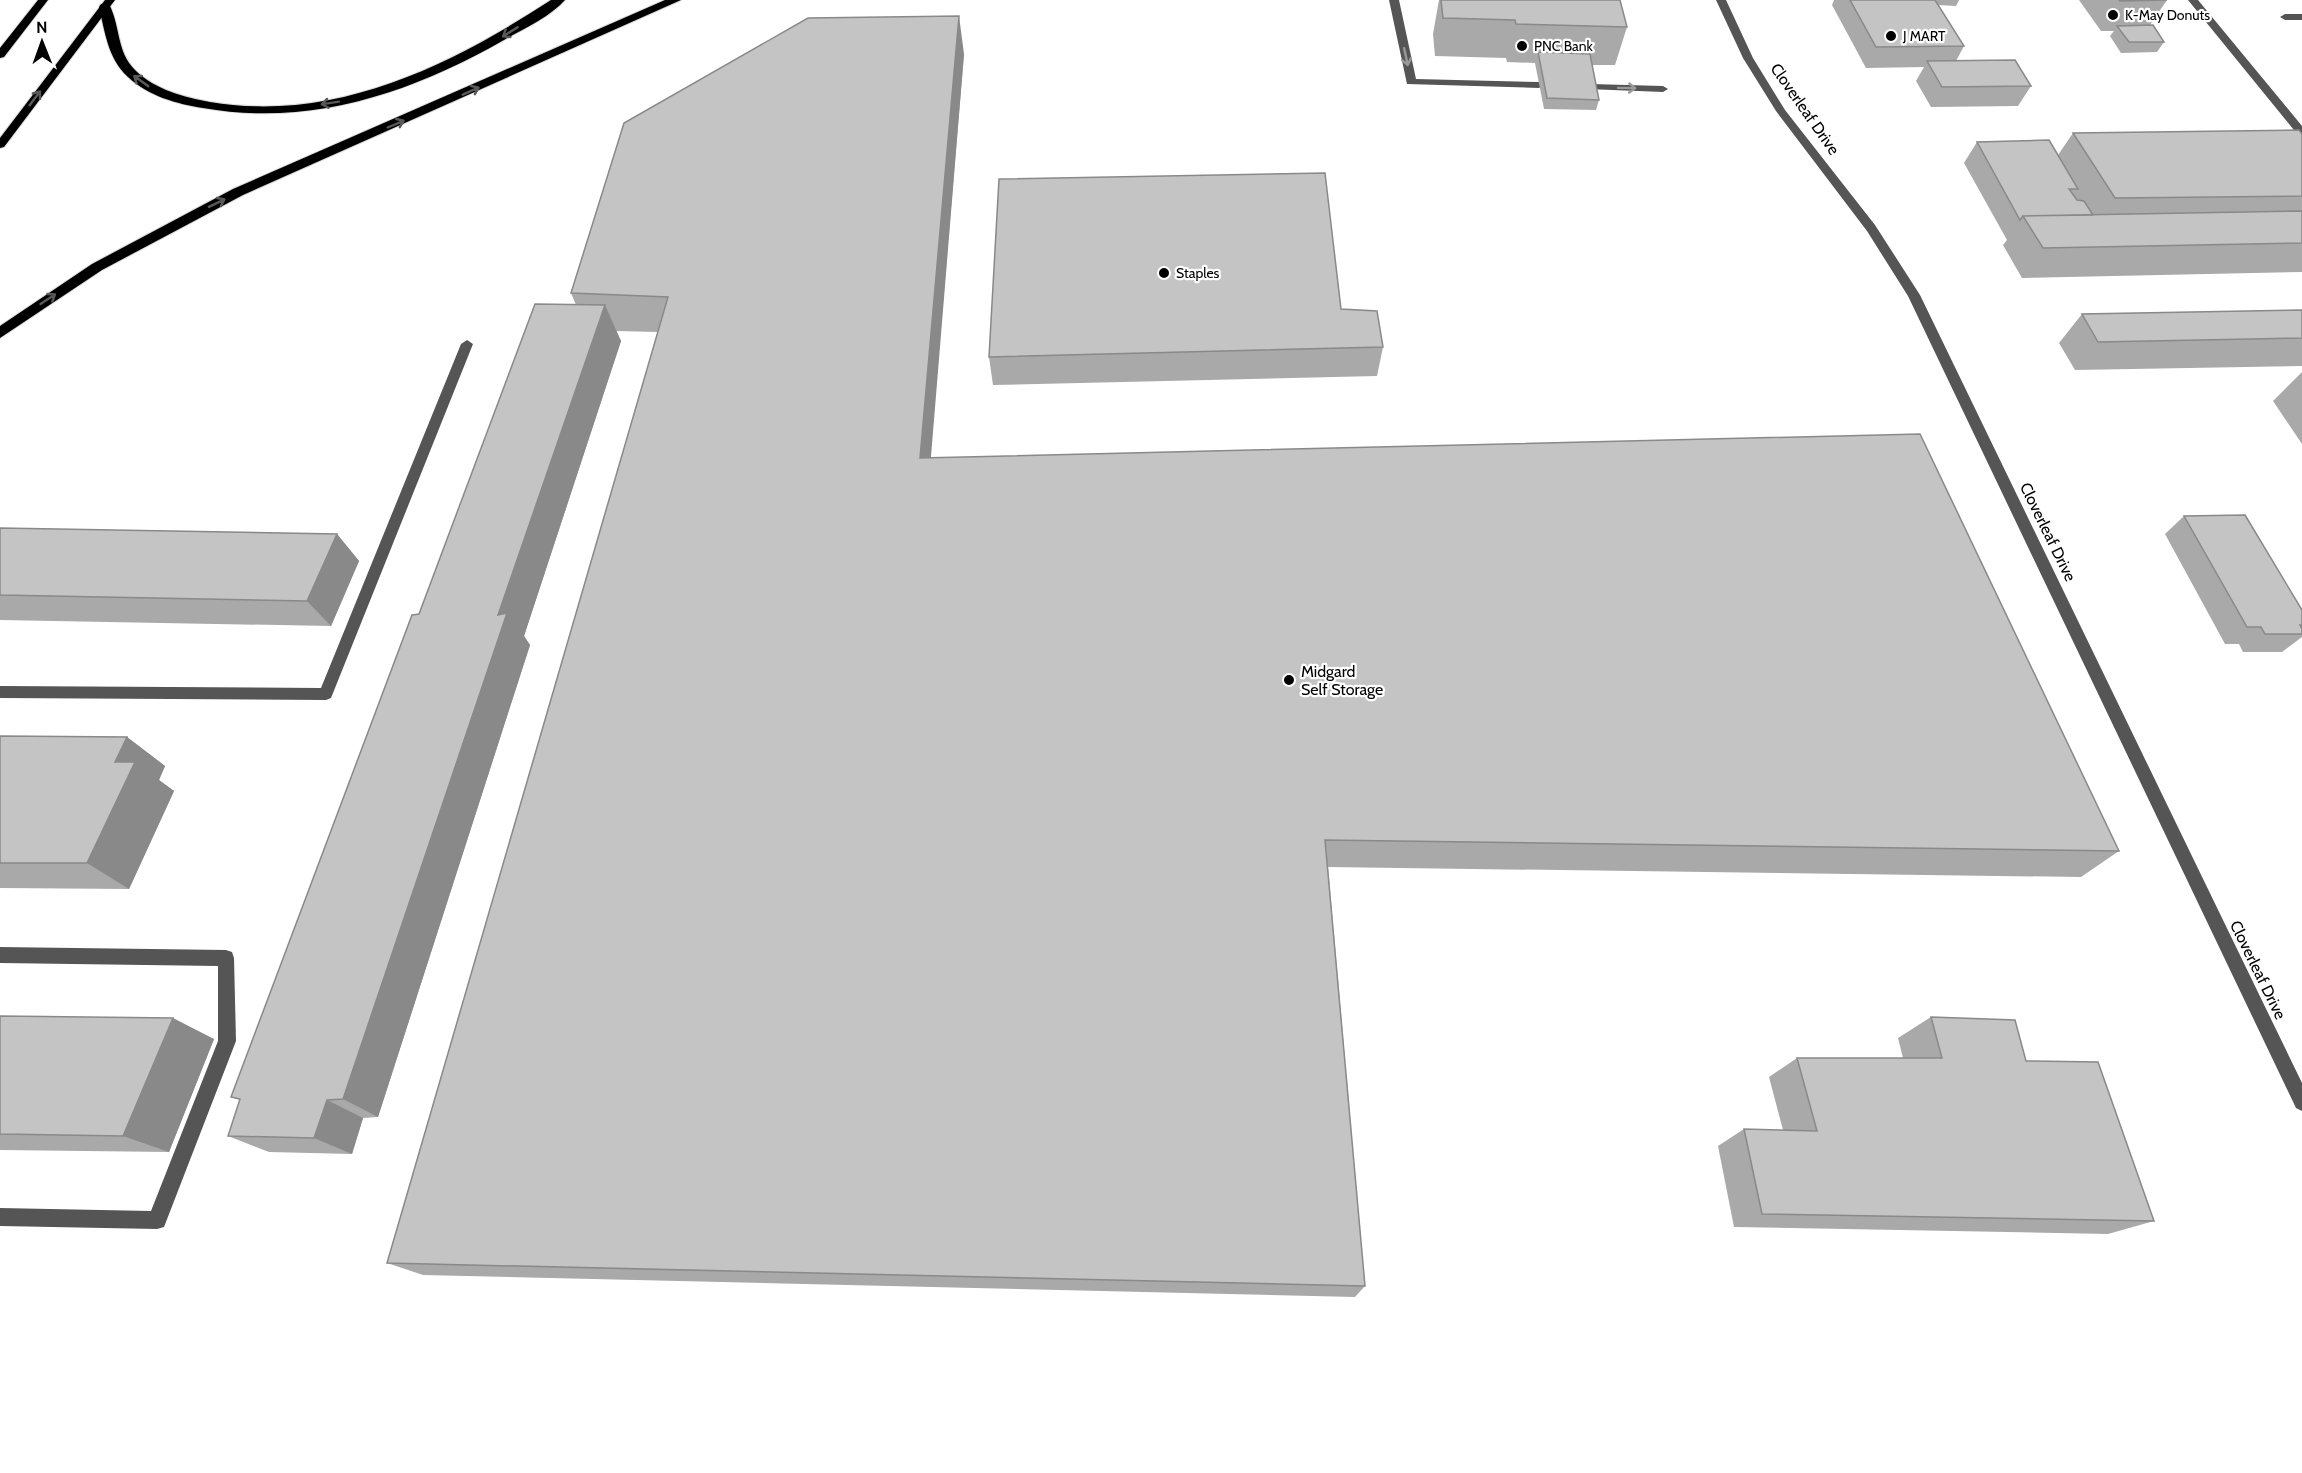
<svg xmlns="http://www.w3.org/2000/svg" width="2302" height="1473" font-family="Cabin,sans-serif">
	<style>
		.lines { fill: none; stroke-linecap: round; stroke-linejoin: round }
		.major-casing { stroke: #dbdbdb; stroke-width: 2 }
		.highway-casing { stroke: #dbdbdb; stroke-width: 2 }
		.minor { fill: #555; fill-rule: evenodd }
		.major { fill: #000; fill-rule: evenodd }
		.highway { fill: #000; fill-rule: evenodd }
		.wall { fill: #a9a9a9 }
		.shaded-wall { fill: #898989 }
		.building { fill: #c4c4c4; stroke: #898989; stroke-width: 1.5 }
		.oneway { stroke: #595959 }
		.oneway2 { stroke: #999 }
		.poi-dot { fill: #000; stroke: #fff; stroke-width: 2 }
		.labels { text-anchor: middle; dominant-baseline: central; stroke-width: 4.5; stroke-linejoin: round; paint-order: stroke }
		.far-poi-label { font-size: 14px; fill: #000; stroke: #fff; text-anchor: start }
		.street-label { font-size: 16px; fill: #000; stroke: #fff }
		.poi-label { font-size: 16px; fill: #000; stroke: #fff; text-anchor: start }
	</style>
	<rect width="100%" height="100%" fill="#fff"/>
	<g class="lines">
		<defs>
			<path id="major" d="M38 0H48L4 57 0 58V48Z
				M105 0H115L4 147 0 148V138Z"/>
			<path id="highway" d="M551 0H565C550 17 523 29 504 40 411 93 311 127 203 108 177 104 148 96 128 77 108 59 105 32 99 7L101 4H109C121 27 116 52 136 71 156 90 184 97 210 102 334 123 450 66 551 0Z
				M665 0H681L243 195 102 270 0 338V326L92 264 233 189Z"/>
		</defs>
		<use href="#major" class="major-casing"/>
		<use href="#highway" class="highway-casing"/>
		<path class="minor" d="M1389 0H1399L1416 79 1539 82 1544 85 1539 88 1407 84Z
			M1716 0H1726L1753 58 1785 110 1875 225 1920 295 2302 1083V1111L2296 1108 1908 296 1867 231 1776 111 1743 58Z
			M2188 0H2198L2302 126V136L2298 135Z
			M2302 14V20H2285L2280 17 2285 14Z
			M1591 84 1663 86 1668 89 1663 92 1587 89 1586 87Z
			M467 340 473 344 331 698 326 700 0 698V686L321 688 461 344Z
			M0 947 226 950 232 952 234 958 236 1041 164 1227 157 1229 0 1226V1208L151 1211 218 1041V966L0 963Z"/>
		<use href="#major" class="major"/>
		<use href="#highway" class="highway"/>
	</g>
	<path class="wall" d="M1439 0H1620L1627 27 1615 65H1592L1599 100 1596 110 1544 109 1535 63 1507 62 1506 58 1435 56 1433 34Z
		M1834 0H1959L1956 6 1938 5 1964 46 1956 61 2031 86 2018 106 1931 107 1916 81 1924 67 1866 68 1832 5Z
		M2079 0H2167L2150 25 2164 42 2157 52 2121 53 2110 36 2114 31H2101Z
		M964 54 930 458 2119 851 2081 877 1328 867 1365 1286 1355 1297 423 1275 387 1263 658 332 616 331 621 341 524 636 530 645 378 1117 363 1118 352 1154 269 1152 228 1136 240 1100 231 1097 419 614 576 305 571 293Z
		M2073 133 2302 134V272L2022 278 2003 245 2007 240 1964 163 1977 142 2058 155Z
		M1341 309 1383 347 1377 376 993 385 989 357Z
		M2302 310V366L2075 370 2059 343 2082 314Z
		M2302 372V444L2273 401Z
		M2184 516 2302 610V637L2282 652H2243L2239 644H2225L2165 534Z
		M0 528 337 534 359 561 331 626 0 620Z
		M0 736 127 737 165 766 159 780 174 791 129 889 0 888Z
		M0 1016 214 1039 169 1152 0 1150Z
		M1931 1017 2026 1061 2154 1221 2108 1234 1734 1227 1718 1146 1744 1129 1783 1130 1769 1077 1797 1058H1903L1898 1038Z"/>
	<path class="shaded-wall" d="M959 16 964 54 928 493 920 458Z
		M605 305 621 341 524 636 530 645 378 1117 343 1099 498 615Z
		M337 534 359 561 331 626 307 601Z
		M127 737 165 766 159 780 174 791 129 889 87 863 115 762Z
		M173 1018 214 1039 169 1152 123 1136Z
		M327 1100 363 1118 352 1154 314 1138Z"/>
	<path class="building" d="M1441 0H1620L1627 27 1516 24 1515 20 1443 18Z
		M1850 0H1935L1964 46 1876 47Z
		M2119 0H2167L2120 1Z
		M959 16 920 458 1920 434 2119 851 1325 840 1365 1286 387 1263 668 297 571 293 624 123 808 18Z
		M2153 25 2164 42H2129L2117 26Z
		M1538 52 1590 54 1599 100 1547 98Z
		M2015 60 2031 86 1942 87 1927 61Z
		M2299 130 2302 134V196L2115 198 2073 133Z
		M2049 140 2078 189H2069L2077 200 2084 201 2093 215 2023 216 2020 220 1977 142Z
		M1325 173 1341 309 1377 311 1383 347 989 357 999 179Z
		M2302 211V243L2043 248 2023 216Z
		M535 304 605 305 498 615 507 613 343 1099 327 1100 314 1138 228 1136 240 1099 231 1097 412 615 419 614Z
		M2302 310V338L2098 342 2082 314Z
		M2245 515 2302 610V625H2300L2302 629V634H2265L2261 627H2247L2184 516Z
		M0 528 337 534 307 601 0 595Z
		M0 736 127 737 115 762H135L87 863H0Z
		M0 1016 173 1018 123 1136 0 1134Z
		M1931 1017 2015 1020 2026 1061 2098 1062 2154 1221 1762 1214 1744 1129 1817 1131 1797 1058H1942Z"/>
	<defs><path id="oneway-shaft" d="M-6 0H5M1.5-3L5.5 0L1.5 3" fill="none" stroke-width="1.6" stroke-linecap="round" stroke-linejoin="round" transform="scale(1.5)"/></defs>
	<g class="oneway">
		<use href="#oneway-shaft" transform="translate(510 32) rotate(148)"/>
		<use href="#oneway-shaft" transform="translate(141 81) rotate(-144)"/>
		<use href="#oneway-shaft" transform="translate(471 91) rotate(-24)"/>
		<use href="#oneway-shaft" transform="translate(35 98) rotate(-53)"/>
		<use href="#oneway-shaft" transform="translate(330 103) rotate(171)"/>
		<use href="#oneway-shaft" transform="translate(396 124) rotate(-23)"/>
		<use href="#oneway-shaft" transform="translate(217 203) rotate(-26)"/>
		<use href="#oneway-shaft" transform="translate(48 299) rotate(-33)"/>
	</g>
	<g class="oneway2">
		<use href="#oneway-shaft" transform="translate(1406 57) rotate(78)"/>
		<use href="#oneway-shaft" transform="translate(1627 88) rotate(1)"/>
	</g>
	<g class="poi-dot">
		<circle cx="2113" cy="15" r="6"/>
		<circle cx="1891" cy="36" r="6"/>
		<circle cx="1522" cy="46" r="6"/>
		<circle cx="1164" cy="273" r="6"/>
		<circle cx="1289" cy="680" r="6"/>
	</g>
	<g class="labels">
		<g class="far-poi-label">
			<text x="2125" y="15">K-May Donuts</text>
			<text x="1903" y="36">J MART</text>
			<text x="1534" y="46">PNC Bank</text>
			<text x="1176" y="273">Staples</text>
		</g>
		<g class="street-label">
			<text transform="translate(1805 109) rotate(55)">Cloverleaf Drive</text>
			<text transform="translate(2048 532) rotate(64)">Cloverleaf Drive</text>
			<text transform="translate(2258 970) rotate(64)">Cloverleaf Drive</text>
		</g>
		<g class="poi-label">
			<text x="1301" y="671">Midgard<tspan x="1301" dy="18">Self Storage</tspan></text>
		</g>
	</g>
	<g transform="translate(42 42) rotate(359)" stroke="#ffffff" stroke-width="4.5" paint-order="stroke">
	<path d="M0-4.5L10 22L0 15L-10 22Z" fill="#000000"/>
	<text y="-9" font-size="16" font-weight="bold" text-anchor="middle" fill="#000000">N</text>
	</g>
</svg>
